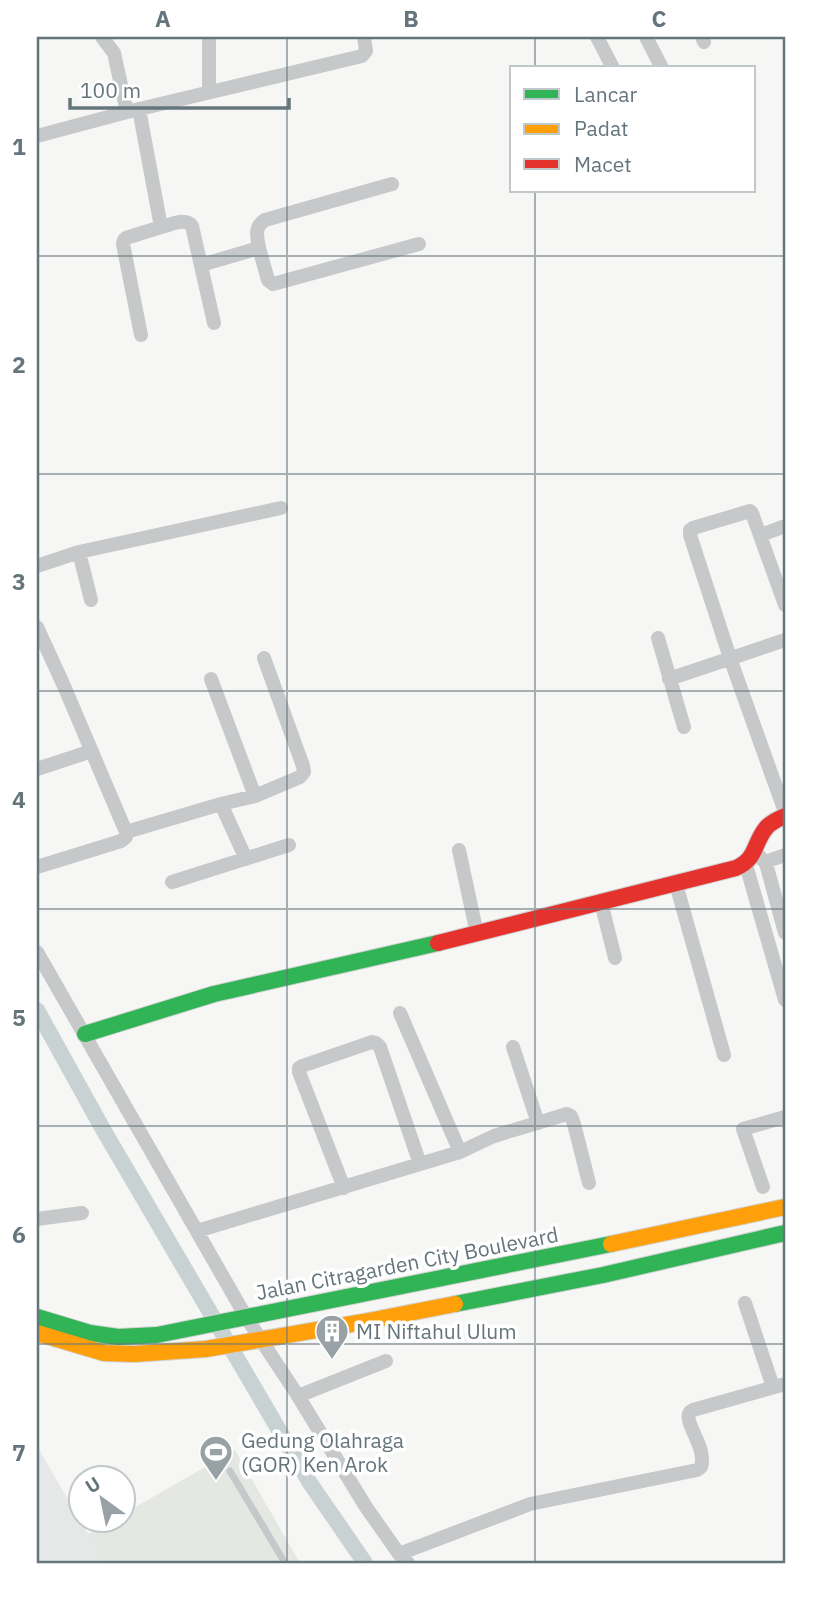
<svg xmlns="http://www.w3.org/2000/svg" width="822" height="1600" font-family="'IBM Plex Sans',sans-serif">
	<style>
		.built { fill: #e6e7e7 }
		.pitch { fill: #e5e7e3 }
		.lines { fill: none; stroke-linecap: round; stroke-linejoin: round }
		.canal { stroke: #c8d2d3; stroke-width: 16 }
		.fast-casing { stroke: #d1d2d2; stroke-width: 18 }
		.slow-casing { stroke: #d1d2d2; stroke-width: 18 }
		.jam-casing { stroke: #d1d2d2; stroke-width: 18 }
		.lane { stroke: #c7c8c9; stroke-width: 7 }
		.street { stroke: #c7c8c9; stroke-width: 14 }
		.fast { stroke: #30b455; stroke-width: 16 }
		.slow { stroke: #ff9f0a; stroke-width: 16 }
		.jam { stroke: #e5322d; stroke-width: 16 }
		.grid { fill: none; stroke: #65757c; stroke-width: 2; stroke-opacity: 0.55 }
		.labels { text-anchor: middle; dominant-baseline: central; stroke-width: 7; stroke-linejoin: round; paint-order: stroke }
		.street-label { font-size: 21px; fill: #65757c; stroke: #fff }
		.poi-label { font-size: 21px; fill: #65757c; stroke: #fff; text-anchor: start }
		.neatline { fill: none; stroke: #65757c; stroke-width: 2.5 }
		.grid-label { font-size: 23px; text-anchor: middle; font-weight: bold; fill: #65757c }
	</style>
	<rect width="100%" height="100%" fill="#f6f6f5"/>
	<path class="built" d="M37 1446 88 1534 104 1563H37Z"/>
	<path class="pitch" d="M235 1450 300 1563H104L88 1534 114 1520H122L123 1514Z"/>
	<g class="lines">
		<path class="canal" d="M37 1010 104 1131 310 1483 365 1563"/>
		<defs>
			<path id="fast" d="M85 1034 214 994 438 943
				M455 1304 603 1275 785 1233
				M37 1317 90 1333 118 1337 157 1335 611 1244"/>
			<path id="slow" d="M611 1244 785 1207
				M37 1333 104 1353 134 1354 206 1349 363 1322 455 1304"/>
			<path id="jam" d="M438 943 736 868C757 859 753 844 766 828 771 822 778 819 785 816"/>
		</defs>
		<use href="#fast" class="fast-casing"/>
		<use href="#slow" class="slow-casing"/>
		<use href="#jam" class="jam-casing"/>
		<path class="lane" d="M230 1471 285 1563"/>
		<path class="street" d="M102 37 114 53 127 112
			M209 37V92
			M597 37 613 68
			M646 37 662 68
			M702 37 704 42
			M139 109 161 227C171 225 185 217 192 226L214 323
			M37 136 127 112 362 56 366 51 364 37
			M259 248 268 280 273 284 419 244
			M201 265 259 248C257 236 254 227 265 220L392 184
			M141 335 123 244 124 240 126 238 161 227
			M761 535 785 526
			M79 552 91 600
			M37 566 79 552 281 508
			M785 605 752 513 750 511 693 528 690 530V535L730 658 785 812
			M37 627 64 686 126 832V837L121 841 37 867
			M658 638 684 727
			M211 679 255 796
			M669 679 785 640
			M37 769 92 751
			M221 804 246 859
			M126 832 221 804 255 796 300 777 304 772 303 766 264 658
			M459 850 477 934
			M755 852 765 862 767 867 785 933
			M765 862 785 855
			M746 865 785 1000
			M172 882 289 845
			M676 884 724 1055
			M601 902 615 958
			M37 952 246 1317 298 1396 366 1507 399 1554 408 1563
			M400 1013 460 1152
			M513 1047 538 1123
			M763 1187 743 1129 785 1117
			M344 1188 299 1072V1068L302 1066 372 1042 376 1043 380 1047 420 1164
			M37 1219 82 1213
			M197 1231 460 1152 494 1136 567 1114 571 1116 574 1124 589 1183
			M745 1303 773 1387
			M298 1396 386 1361
			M399 1554 530 1504 697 1470 701 1467C707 1448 685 1424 689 1414 689 1412 691 1411 693 1410L785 1384"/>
		<use href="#fast" class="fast"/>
		<use href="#slow" class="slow"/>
		<use href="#jam" class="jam"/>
	</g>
	<path class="grid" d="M287 37V1563M535 37V68M535 191V1563M37 256H785M37 474H785M37 691H785M37 909H785M37 1126H785M37 1344H785"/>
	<defs>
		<symbol id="building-pin" viewBox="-11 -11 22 30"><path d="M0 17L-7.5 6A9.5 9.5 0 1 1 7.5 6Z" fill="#98a2a6" stroke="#fff"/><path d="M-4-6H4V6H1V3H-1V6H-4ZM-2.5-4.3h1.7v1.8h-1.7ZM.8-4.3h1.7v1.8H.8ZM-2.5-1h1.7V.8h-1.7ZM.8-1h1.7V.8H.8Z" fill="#fff"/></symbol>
		<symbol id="stadium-pin" viewBox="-11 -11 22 30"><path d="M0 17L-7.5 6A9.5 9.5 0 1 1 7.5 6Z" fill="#98a2a6" stroke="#fff"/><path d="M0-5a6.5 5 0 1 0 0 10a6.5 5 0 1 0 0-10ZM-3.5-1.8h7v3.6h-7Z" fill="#fff"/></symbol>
	</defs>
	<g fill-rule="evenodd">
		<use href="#building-pin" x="313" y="1312" width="38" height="52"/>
		<use href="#stadium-pin" x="197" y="1433" width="38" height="52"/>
	</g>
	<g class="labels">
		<g class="street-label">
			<text transform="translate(407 1263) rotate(-11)">Jalan Citragarden City Boulevard</text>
		</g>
		<g class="poi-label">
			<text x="356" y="1331">MI Niftahul Ulum</text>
			<text x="241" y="1440">Gedung Olahraga<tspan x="241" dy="24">(GOR) Ken Arok</tspan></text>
		</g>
	</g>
	<rect width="822" height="1600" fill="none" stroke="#ffffff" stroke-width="77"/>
	<rect x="510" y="66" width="245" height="126" fill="#ffffff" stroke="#c1c8cb" stroke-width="2"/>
	<rect x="524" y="89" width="35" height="10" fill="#30b455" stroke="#c1c8cb" stroke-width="2"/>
	<text x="574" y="102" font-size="21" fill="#65757c">Lancar</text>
	<rect x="524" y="124" width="35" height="10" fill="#ff9f0a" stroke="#c1c8cb" stroke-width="2"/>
	<text x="574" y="136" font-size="21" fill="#65757c">Padat</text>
	<rect x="524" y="159" width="35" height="10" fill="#e5322d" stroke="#c1c8cb" stroke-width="2"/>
	<text x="574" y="172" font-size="21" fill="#65757c">Macet</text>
	<g transform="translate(102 1499) rotate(327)"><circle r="33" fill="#ffffff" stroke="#c1c8cb" stroke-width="2"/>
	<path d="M0-5L12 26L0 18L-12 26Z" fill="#98a2a6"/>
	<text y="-10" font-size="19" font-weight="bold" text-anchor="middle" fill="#65757c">U</text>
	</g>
	<path d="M70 98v10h219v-10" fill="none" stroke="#65757c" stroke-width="3.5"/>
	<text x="80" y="98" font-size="21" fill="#65757c" stroke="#ffffff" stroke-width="5" paint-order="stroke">100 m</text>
	<rect x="38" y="38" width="746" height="1524" class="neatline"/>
	<g class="grid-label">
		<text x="163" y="27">A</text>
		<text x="411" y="27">B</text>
		<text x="659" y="27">C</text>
		<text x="19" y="155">1</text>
		<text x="19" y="373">2</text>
		<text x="19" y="590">3</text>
		<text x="19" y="808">4</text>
		<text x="19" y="1026">5</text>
		<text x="19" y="1243">6</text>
		<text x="19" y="1461">7</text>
	</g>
</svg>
